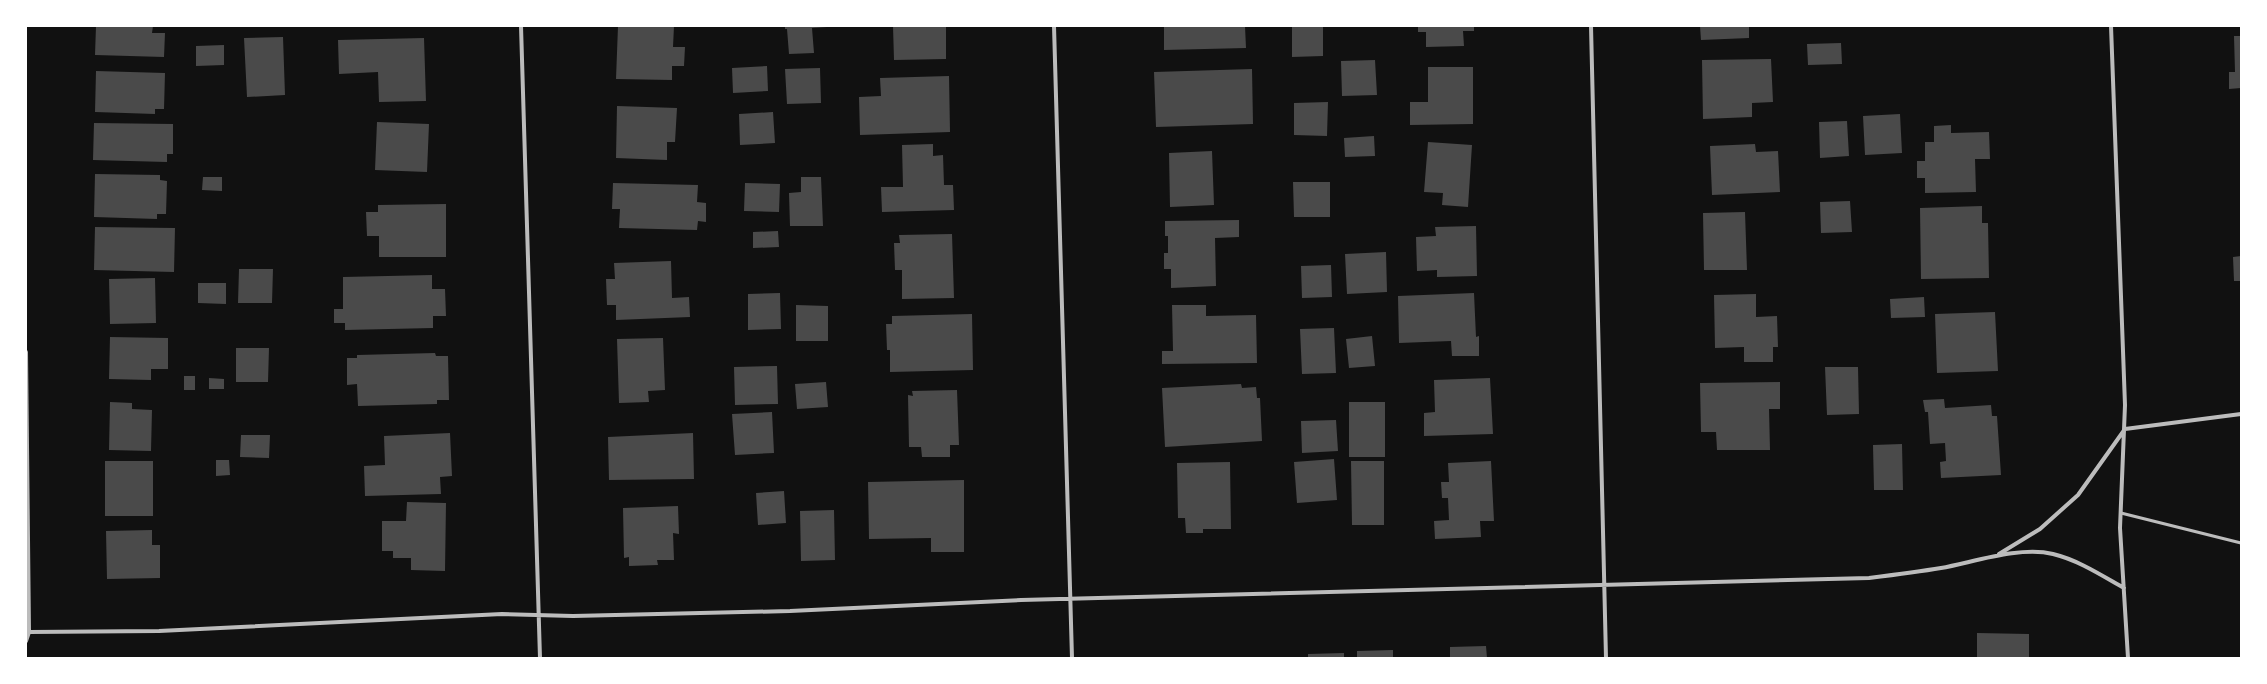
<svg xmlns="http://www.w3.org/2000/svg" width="2267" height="684" font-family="Karla,sans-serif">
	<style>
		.building { fill: #4a4a4a }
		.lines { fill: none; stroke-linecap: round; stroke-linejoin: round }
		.service { stroke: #bcbcbc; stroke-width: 3 }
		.minor { stroke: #bcbcbc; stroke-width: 4 }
	</style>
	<rect width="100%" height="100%" fill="#111"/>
	<path class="building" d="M96 26H153L152 33H165L164 57 95 55Z
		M618 26H674L673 47H685L684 66H672V80L616 79Z
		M785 26H827V27L812 28 814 53 789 54 787 29H785Z
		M893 26H946V59L894 60Z
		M1164 26H1245L1246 48 1164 50Z
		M1292 26H1323V56L1292 57Z
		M1418 26H1474V31H1463L1464 46 1426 47V32H1418Z
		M1700 26H1749V38L1701 40Z
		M2234 36H2241V88L2229 89V72H2235Z
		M283 37 285 95 247 97 244 38Z
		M424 38 426 101 379 102 378 72 339 74 338 40Z
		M1841 43 1842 64 1808 65 1807 44Z
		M224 45V65L196 66V46Z
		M1771 59 1773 102 1752 103V117L1703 119 1702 60Z
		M1375 60 1377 95 1342 96 1341 61Z
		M767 66 768 91 733 93 732 68Z
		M1428 67H1473V124L1410 125V102H1428Z
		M820 68 821 103 787 104 785 69Z
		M1252 69 1253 124 1156 127 1154 72Z
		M96 71 165 73 164 109H155V114L95 112Z
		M949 76 950 132 860 135 859 97 881 96 880 78Z
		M1328 102 1327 136 1294 135V103Z
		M617 106 677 108 675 142H667V160L616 158Z
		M773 112 775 143 740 145 739 114Z
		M1900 114 1902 153 1865 155 1863 116Z
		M1847 121 1849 156 1820 158 1819 122Z
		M377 122 429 124 427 172 375 170Z
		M94 123 173 124V154H167V162L93 160Z
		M1951 125V133L1989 132 1990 159H1975L1976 192 1925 193V178H1917V161H1925V142H1934V126Z
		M1374 136 1375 156 1345 157 1344 138Z
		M1428 142 1472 145 1468 207 1442 205 1443 193 1424 192Z
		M933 144V156L943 155 944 185H953L954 210 882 212 881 187H903L902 145Z
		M1755 144 1756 152 1778 151 1780 192 1712 195 1710 146Z
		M1212 151 1214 205 1170 207 1169 153Z
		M95 174 160 175V180L167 181 166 214H157V219L94 217Z
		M203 177H222V191L202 190Z
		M801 177H821L823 226H790L789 193 801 192Z
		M1293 182H1330V217H1294Z
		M613 183 698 185 697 202 706 203V222L698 221 697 230 619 228 620 209H612Z
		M745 183 780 184 779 212 744 211Z
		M1850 201 1852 232 1821 233 1820 202Z
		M446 204V257H379V236H367L366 212H378V205Z
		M1982 206V223H1988L1989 278 1921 279 1920 208Z
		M1745 212 1747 270H1704L1703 213Z
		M1239 220V237L1215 238 1216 286 1171 288V269H1164V253H1168V236H1165V221Z
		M1476 226 1477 276 1437 277V270L1417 271 1416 237 1436 236 1435 227Z
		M95 227 175 228 174 272 94 270Z
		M778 231 779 247 753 248V232Z
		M952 234 954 298 902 299V270H895L894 243H900L899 235Z
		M1386 252 1387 292 1347 294 1345 254Z
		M2241 256V281H2234L2233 257Z
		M671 261 672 298 689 297 690 317 616 320V305H607L606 279H615L614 263Z
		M1331 265 1332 297 1302 298 1301 266Z
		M239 269H273L272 303H238Z
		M432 275V289H445L446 316H433V328L345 330V323H334V309H343V277Z
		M155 278 156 323 110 324 109 279Z
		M198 283H226V304L198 303Z
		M780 293 781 329 748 330V294Z
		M1474 293 1476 337 1479 336V356H1452L1451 341 1399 343 1398 296Z
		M1756 294V317L1777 316 1778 347H1773V362H1744V347L1715 348 1714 295Z
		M1924 297 1925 317 1891 318 1890 299Z
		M796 305 828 306V341H796Z
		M1172 305H1206V316L1256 315 1257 363 1162 364V351H1173Z
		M1995 312 1998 371 1937 373 1935 314Z
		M972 314 973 370 890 372V350H887L886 324H892V316Z
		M1334 328 1336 373 1302 374 1300 329Z
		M1372 336 1375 366 1349 368 1346 339Z
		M110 337 168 338V369H151V380L109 379Z
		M663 338 665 390 648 391 649 402 619 403 617 339Z
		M236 348H269L268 382H236Z
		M435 353 436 356H448L449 400H437V404L358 406 357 384 347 385V358H357V355Z
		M777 366 778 404 735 405 734 367Z
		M1825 367H1858L1859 414 1827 415Z
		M184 376H195V390H184Z
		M209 378 224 379V389H209Z
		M1490 378 1493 434 1424 436V413L1435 412 1434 380Z
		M826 382 828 407 797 409 795 384Z
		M1780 382V409H1769L1770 450H1717L1716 432H1701L1700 383Z
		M1241 384 1242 388 1256 387 1257 398H1260L1262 441 1165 447 1162 388Z
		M957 390 959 445H950V457H922L921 447H909L908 395 913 396 912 391Z
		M1944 399 1945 408 1991 405 1992 416H1997L2001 475 1941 478 1940 462 1946 461 1945 443 1930 444 1928 412H1925L1923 400Z
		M110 402 132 403V409L152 410 151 451 109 450Z
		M1349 402H1385V457H1349Z
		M772 412 774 453 735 455 732 414Z
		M1336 420 1338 451 1302 453 1301 421Z
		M450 433 452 476 440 477 441 494 365 496 364 466 385 465 384 436Z
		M693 433 694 479 609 480 608 437Z
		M241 435H270L269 458 240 457Z
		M1902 444 1903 490H1874L1873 445Z
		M1334 459 1337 500 1297 503 1294 462Z
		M216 460H229L230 475 216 476Z
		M105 461H153V516H105Z
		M1351 461H1384V525H1352Z
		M1491 461 1494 521H1480L1481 537 1435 539 1434 521 1449 520 1448 498H1442L1441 482H1449L1448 463Z
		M1230 462 1231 529H1203V533H1186L1185 518H1178L1177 463Z
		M964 480V552H931V538L869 539 868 482Z
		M784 491 786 523 758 525 756 493Z
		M407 502 446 503 445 571 411 570V558H393V551H382V521H406Z
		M678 506 679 534 673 533 674 560H657L658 565 629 566V557L624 558 623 508Z
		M834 510 835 560 801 561 800 511Z
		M152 530V545H160V578L107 579 106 531Z
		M1977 633 2029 634V658H1977Z
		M1486 646 1487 658H1450V647Z
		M1393 650V658H1357V651Z
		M1344 653V658H1308V654Z"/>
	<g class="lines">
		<path class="service" d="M2121 513 2241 543"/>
		<path class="minor" d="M521 26 540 658
			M1054 26 1072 658
			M1591 26 1606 658
			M2111 26 2125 405 2120 528 2128 658
			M26 352 29 632 26 641
			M1999 554 2040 529 2078 495 2125 429 2241 414
			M29 632 159 631 502 614 573 616 790 611 1021 600 1869 578C1893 575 1917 572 1941 568 1974 562 2020 546 2053 554 2078 560 2101 575 2124 588"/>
	</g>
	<rect width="2267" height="684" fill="none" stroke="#ffffff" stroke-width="54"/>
</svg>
